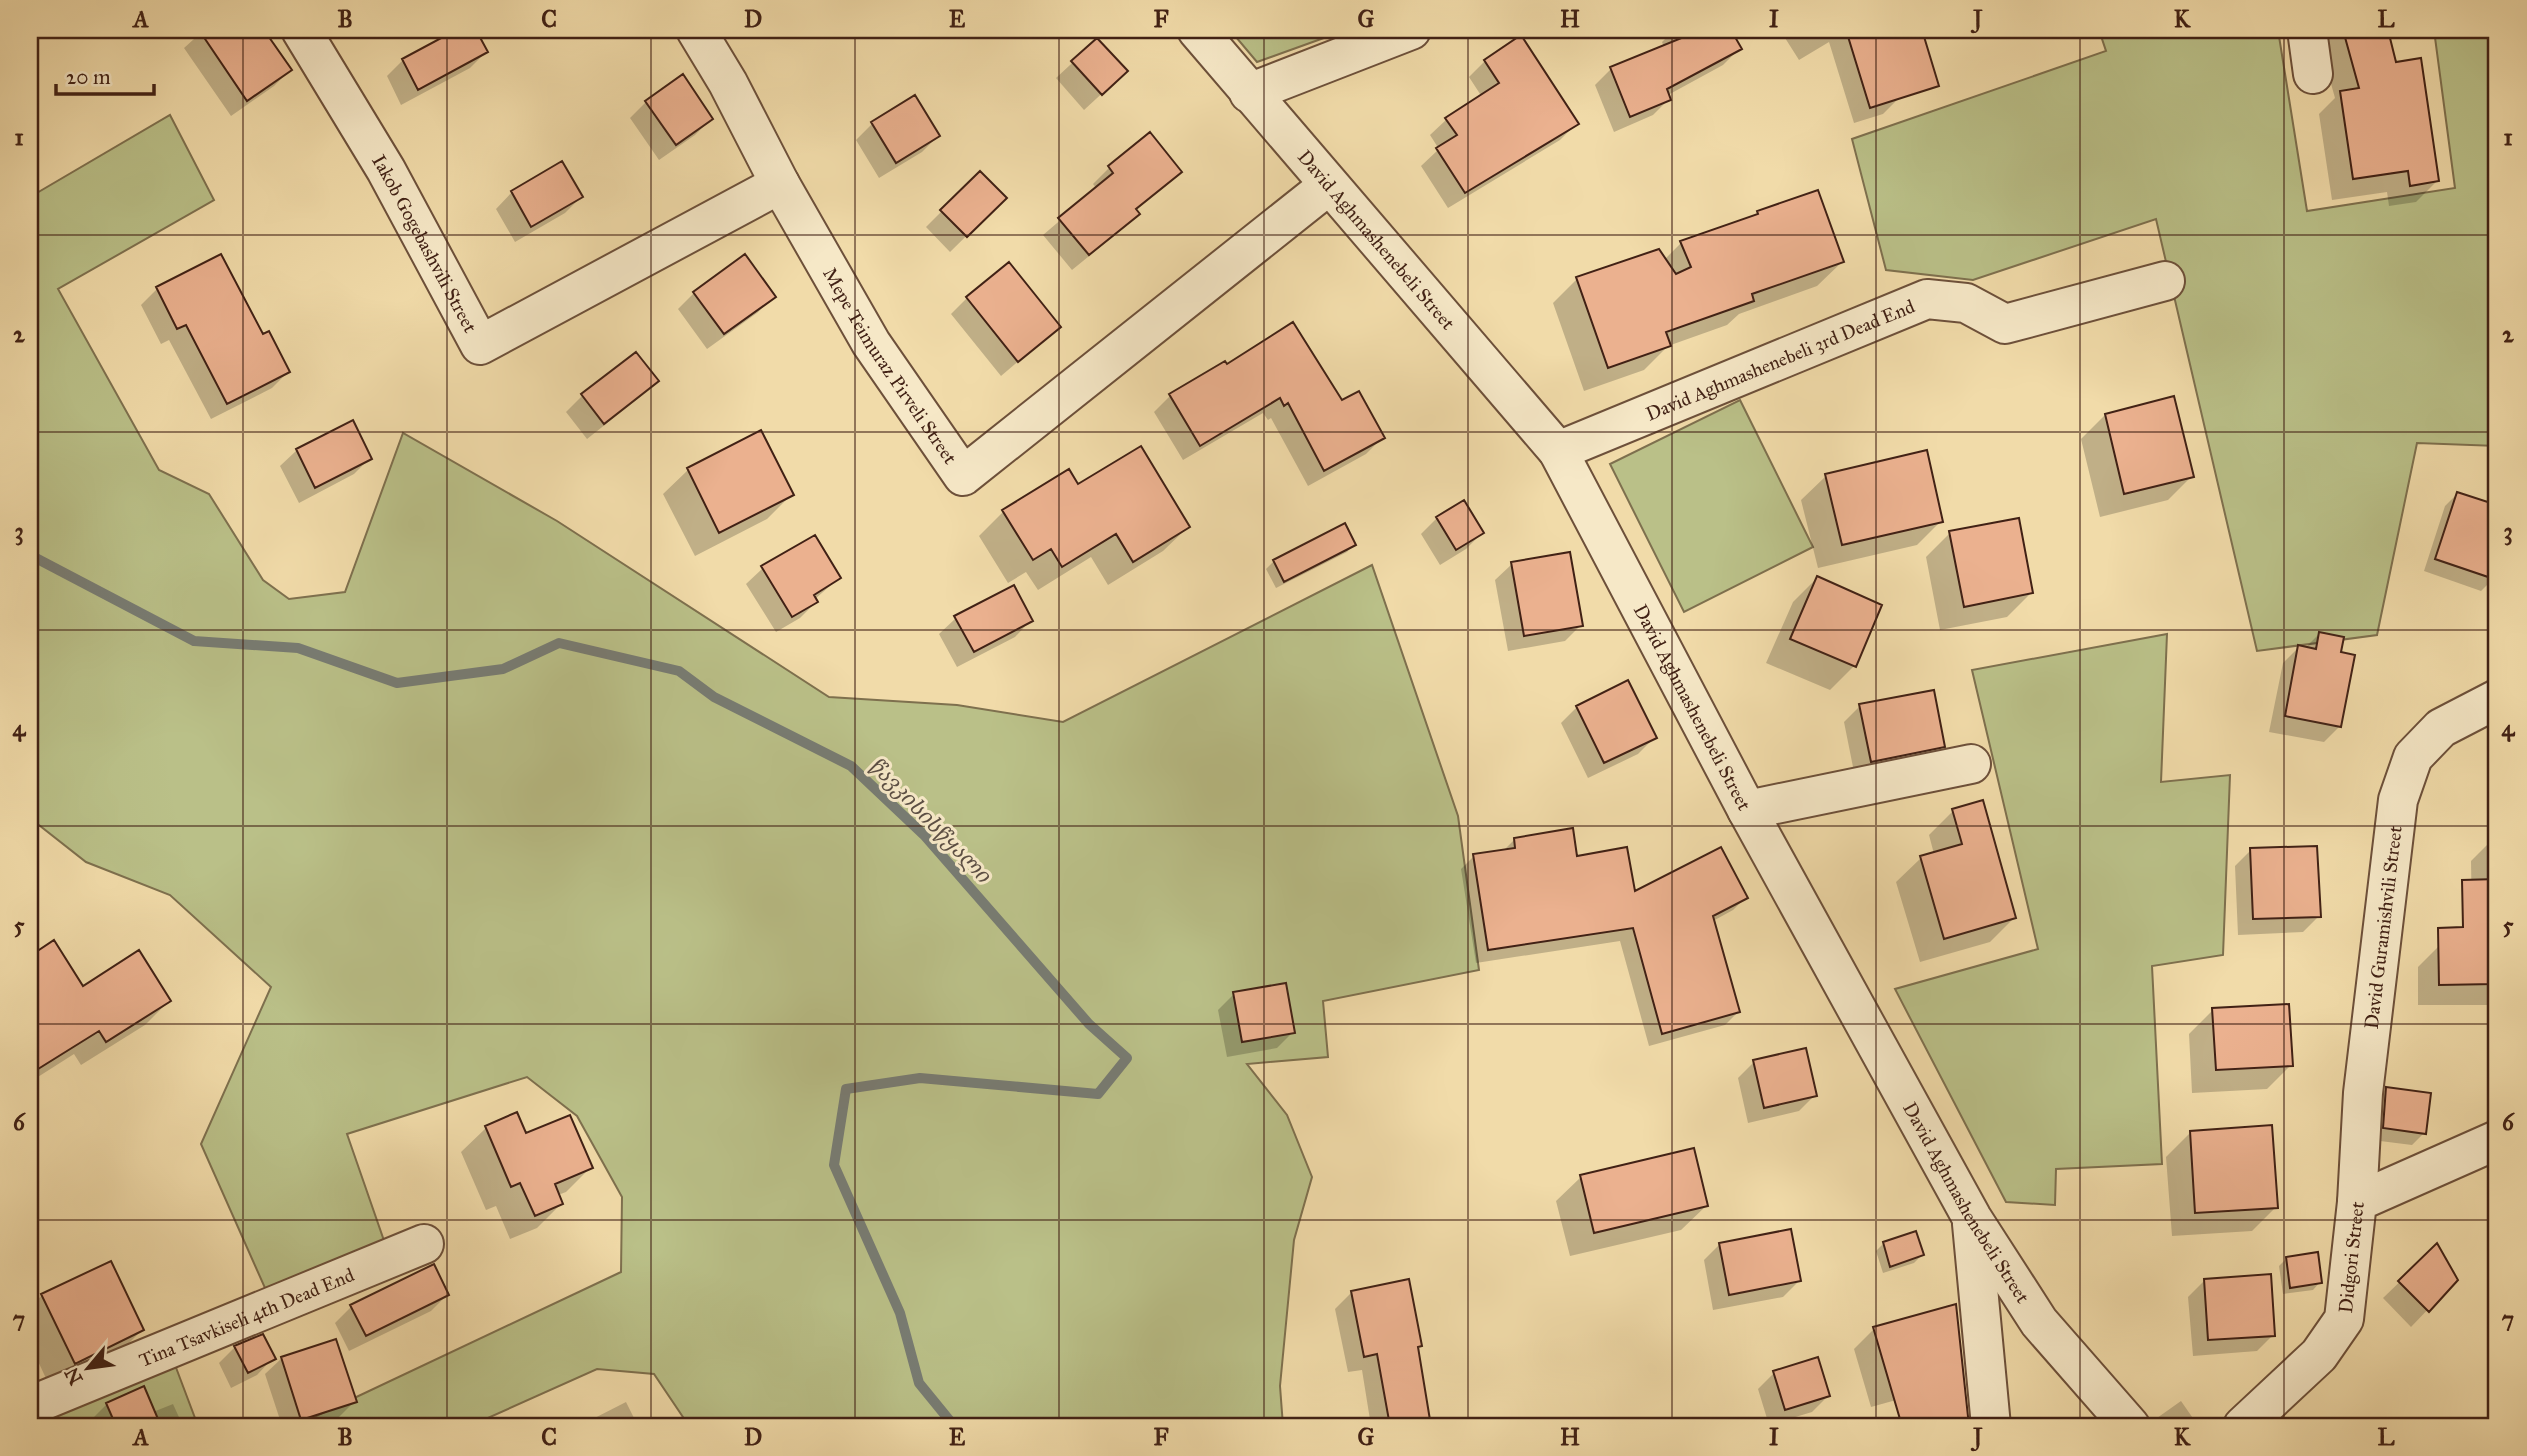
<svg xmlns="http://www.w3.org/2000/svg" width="2527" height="1456" font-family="'IM FELL Great Primer','Noto Serif Georgian',serif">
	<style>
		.green { fill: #bac088; stroke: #7e704e; stroke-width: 2 }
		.shadow { fill: #0003 }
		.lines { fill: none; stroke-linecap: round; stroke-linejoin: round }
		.stream { stroke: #787c73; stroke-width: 10 }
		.building { fill: #ebb18f; stroke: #412115; stroke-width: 2 }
		.minor-casing { stroke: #6d503a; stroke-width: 42 }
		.minor { stroke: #f6e8c7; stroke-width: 38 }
		.grid { fill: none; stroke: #412115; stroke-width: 2; stroke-opacity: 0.55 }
		.labels { text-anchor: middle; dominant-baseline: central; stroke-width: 6; stroke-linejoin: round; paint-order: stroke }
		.street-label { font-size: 19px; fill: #412115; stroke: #f6e8c7 }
		.water-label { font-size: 21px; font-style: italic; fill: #5c4f44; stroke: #f6e8c7 }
		.neatline { fill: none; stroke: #412115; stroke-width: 2.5 }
		.grid-label { font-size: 23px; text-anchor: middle; font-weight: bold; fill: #412115 }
	</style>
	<rect width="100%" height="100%" fill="#f1dba9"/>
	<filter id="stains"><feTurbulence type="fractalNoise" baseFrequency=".00286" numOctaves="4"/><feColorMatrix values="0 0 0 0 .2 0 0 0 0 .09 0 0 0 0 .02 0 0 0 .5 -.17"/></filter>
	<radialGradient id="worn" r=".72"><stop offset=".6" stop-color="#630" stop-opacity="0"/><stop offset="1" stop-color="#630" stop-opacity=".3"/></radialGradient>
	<path class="green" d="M1230 30H1346L1257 62Z
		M2099 30H2278L2307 211 2455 188 2434 30H2497V446L2417 443 2377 635 2257 651 2156 219 1973 280 1886 270 1852 139 2106 51Z
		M170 115 214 200 58 289 159 470 209 494 263 580 289 599 345 592 403 433 557 521 829 697 957 705 1063 722 1372 565 1458 816 1479 970 1323 1001 1328 1057 1247 1064 1287 1115 1312 1177 1294 1240 1280 1386 1283 1426H689L654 1374 597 1369 470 1426H295L621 1272 622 1197 577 1116 527 1077 347 1134 390 1258 273 1306 201 1144 271 987 170 895 86 862 30 818V197Z
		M1740 400 1813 547 1684 612 1610 464Z
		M2167 634 2161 782 2230 775 2223 955 2152 966 2162 1164 2056 1169 2055 1205 2006 1202 1895 989 2038 949 1972 670Z
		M169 1349 198 1426H30V1406Z"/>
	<path class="shadow" d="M204 30H262L290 70 274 86 231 116 184 48Z
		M460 30H474L486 52 470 68 401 105 387 76 403 60Z
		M1674 30H1729L1739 49 1723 65 1668 95 1669 99 1653 115 1614 132 1595 85 1611 69 1664 47 1662 42Z
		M1780 30H1856L1899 98 1883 114 1854 123 1829 42 1799 60Z
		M2316 30H2386L2395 64 2437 181 2416 202 2389 206 2387 192 2332 200 2319 114 2335 98Z
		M1097 40 1109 87 1084 110 1056 78Z
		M1485 61 1576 124 1560 140 1448 208 1421 166 1439 149 1430 135 1447 119 1482 97 1469 77Z
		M915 98 938 136 922 152 879 178 856 140 872 124Z
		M646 102 711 119 695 135 659 160 630 118Z
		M1149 135 1180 172 1135 211 1137 214 1121 230 1072 270 1043 235 1097 189 1093 184 1109 168Z
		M562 164 581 197 565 213 515 242 496 209 512 192Z
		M980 173 1005 198 950 252 926 227Z
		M1758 213 1842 262 1817 286 1739 314 1727 325 1668 346 1644 370 1584 391 1553 303 1577 279 1664 260 1681 243 1753 218Z
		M220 256 262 337 288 372 272 388 211 419 169 340 161 344 141 305 157 289Z
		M694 293 774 297 757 313 707 349 678 309Z
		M967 298 1058 327 1001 376 951 314Z
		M635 354 656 381 640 397 587 439 566 412 582 396Z
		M1224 363 1342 402 1382 438 1366 454 1308 486 1271 418 1268 420 1263 413 1183 460 1154 412 1170 396Z
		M2105 415 2192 476 2168 500 2100 517 2081 439Z
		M352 422 370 458 354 474 299 503 280 466 297 450Z
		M761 433 792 494 767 519 695 556 663 494 688 470Z
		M1068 472 1077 487 1188 527 1163 551 1108 585 1091 557 1038 590 1026 572 1008 583 979 536 1003 512Z
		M1826 476 1941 521 1917 545 1818 568 1801 500Z
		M2457 494 2497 507V567L2493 579 2481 591 2424 571 2445 506Z
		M1437 518 1482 533 1466 549 1440 565 1421 534Z
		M1950 533 2031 593 2007 617 1940 630 1926 557Z
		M1354 544 1347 552 1276 588 1266 569 1274 561Z
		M1512 564 1581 625 1565 641 1508 651 1495 580Z
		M763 568 839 578 815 599 816 602 800 618 776 632 746 584Z
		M1817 578 1854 666 1830 690 1766 663 1793 602Z
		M956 618 1031 620 1015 637 957 667 939 634Z
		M2319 634 2339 653 2340 726 2324 742 2269 732 2283 663 2299 647 2305 648Z
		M1860 706 1943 746 1927 763 1855 777 1844 722Z
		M1577 707 1655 737 1638 754 1588 778 1561 723Z
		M1953 811 2014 918 1990 942 1920 962 1896 882 1921 858 1934 854 1929 835Z
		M2496 836 2497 925 2472 926 2471 861Z
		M1515 839 1634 894 1746 897 1733 910 1713 921 1738 1012 1725 1025 1649 1046 1620 941 1476 963 1461 869 1474 856 1503 851Z
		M2251 850 2319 916 2303 932 2238 935 2235 866Z
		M54 943 83 988 169 1001 145 1025 81 1065 74 1054 30 1082V958Z
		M2439 946 2497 949V1005H2418V967Z
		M1234 994 1293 1032 1277 1048 1227 1057 1218 1010Z
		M2213 1010 2291 1065 2267 1089 2192 1093 2189 1034Z
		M1754 1062 1815 1095 1799 1111 1748 1123 1738 1078Z
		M2386 1089 2424 1133 2412 1145 2372 1140 2374 1101Z
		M516 1115 525 1136 591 1167 566 1192 558 1195 561 1204 537 1228 510 1239 496 1206 486 1210 461 1152 486 1128Z
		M2190 1133 2276 1207 2252 1231 2172 1236 2166 1157Z
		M1581 1177 1706 1206 1681 1230 1570 1256 1556 1201Z
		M1884 1243 1922 1255 1914 1263 1883 1273 1876 1251Z
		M1720 1244 1799 1281 1783 1297 1713 1310 1704 1260Z
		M2437 1246 2456 1280 2411 1327 2383 1298Z
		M2287 1258 2320 1282 2313 1290 2283 1294 2279 1266Z
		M2204 1281 2273 1335 2257 1351 2193 1356 2188 1297Z
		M1352 1292 1420 1345 1416 1349 1430 1426H1371L1362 1370 1348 1372 1335 1309Z
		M42 1295 142 1330 118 1354 50 1387 30 1344V1308Z
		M447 1295 431 1311 349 1351 335 1323 351 1307Z
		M1954 1306 1968 1426H1909L1907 1397 1871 1407 1854 1349 1874 1329Z
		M235 1347 273 1358 257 1375 231 1388 219 1363Z
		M282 1358 355 1401 339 1417 312 1426H282L265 1374Z
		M1774 1373 1828 1396 1812 1412 1769 1425 1758 1389Z
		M2181 1401 2197 1424 2194 1426H2150L2157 1418Z
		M626 1402 638 1426H579Z
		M107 1404 153 1412 173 1404 183 1426H85Z"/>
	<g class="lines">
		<path class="stream" d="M30 555 194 641 298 648 397 683 503 669 559 643 679 671 714 697 851 766 924 835 1089 1024 1127 1058 1098 1094 920 1078 846 1089 834 1165 900 1313 919 1383 950 1421 957 1426"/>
	</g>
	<path class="building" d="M199 30H264L292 70 247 101Z
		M456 30H476L488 52 418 90 402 59Z
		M1680 30H1731L1742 49 1667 89 1671 100 1630 117 1610 67 1684 37Z
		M1846 30H1922L1939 86 1870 108Z
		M2343 30H2388L2396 62 2421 58 2439 181 2410 186 2408 171 2353 179 2340 91 2359 88Z
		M1521 35 1579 124 1465 193 1436 148 1457 135 1445 118 1499 83 1484 60Z
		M1097 38 1128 71 1102 95 1071 61Z
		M683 74 713 119 676 145 645 101Z
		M915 95 940 136 896 163 871 122Z
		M1150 132 1182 172 1136 209 1140 214 1089 255 1058 218 1113 173 1108 166Z
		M562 161 583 197 531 227 511 191Z
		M980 171 1007 198 967 237 940 210Z
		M1818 190 1844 262 1752 294 1754 301 1666 332 1671 346 1608 368 1576 277 1659 249 1676 274 1691 267 1680 241 1758 214 1757 211Z
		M221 254 263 334 269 331 290 372 227 404 186 325 177 329 156 287Z
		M745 254 776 297 724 334 693 292Z
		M1009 262 1061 327 1018 362 966 297Z
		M1293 322 1342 400 1359 391 1385 438 1324 471 1288 403 1284 406 1280 398 1200 446 1169 394 1225 361 1227 364Z
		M636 352 659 381 604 424 581 394Z
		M2174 396 2194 477 2124 494 2105 414Z
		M353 420 372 459 315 488 296 449Z
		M761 430 794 495 719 533 687 468Z
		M1141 446 1190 527 1133 562 1116 534 1062 567 1051 549 1033 560 1002 510 1069 469 1078 484Z
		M1927 450 1943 522 1842 545 1825 474Z
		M2457 492 2497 505V580L2435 559Z
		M1464 500 1484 533 1456 550 1436 517Z
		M2019 518 2033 593 1964 607 1949 531Z
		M1345 523 1356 545 1284 582 1273 560Z
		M815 535 841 578 814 595 818 602 792 617 761 566Z
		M1570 552 1583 626 1524 636 1511 562Z
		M1817 576 1882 605 1856 667 1790 639Z
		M1014 585 1033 621 974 652 954 616Z
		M2319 632 2344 637 2341 652 2355 655 2341 727 2285 716 2298 645 2316 649Z
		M1628 680 1657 738 1604 763 1576 706Z
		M1934 690 1945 747 1871 762 1859 704Z
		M1983 800 2016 918 1944 939 1920 856 1962 844 1952 809Z
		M1573 828 1577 856 1627 847 1635 891 1721 847 1748 898 1713 916 1740 1012 1662 1034 1633 928 1488 950 1473 854 1515 848 1514 838Z
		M2317 846 2321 917 2253 919 2250 848Z
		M2497 879V927H2493L2494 984 2439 985 2438 928 2463 927 2462 880Z
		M54 940 83 986 139 950 171 1001 106 1042 99 1031 30 1074V956Z
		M1286 983 1295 1033 1242 1042 1233 992Z
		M2289 1004 2293 1066 2216 1070 2212 1008Z
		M1806 1048 1817 1096 1764 1108 1753 1060Z
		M2386 1087 2431 1093 2426 1134 2383 1128Z
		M517 1112 526 1133 570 1115 593 1168 555 1184 563 1204 535 1216 520 1183 511 1187 485 1126Z
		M2272 1125 2278 1208 2195 1213 2190 1131Z
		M1694 1148 1708 1206 1594 1233 1580 1175Z
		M1791 1229 1801 1281 1729 1295 1719 1243Z
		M1916 1231 1924 1255 1890 1267 1883 1242Z
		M2437 1243 2458 1280 2429 1312 2398 1281Z
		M2318 1252 2322 1283 2290 1288 2286 1257Z
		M111 1261 144 1330 75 1364 41 1294Z
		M434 1264 449 1295 366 1336 350 1305Z
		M2271 1274 2275 1336 2208 1340 2204 1279Z
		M1409 1279 1422 1346 1418 1347 1431 1426H1390L1377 1354 1364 1357 1351 1291Z
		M1956 1304 1969 1426H1902L1873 1327Z
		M263 1334 276 1359 248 1373 234 1346Z
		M336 1339 357 1402 301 1420 281 1357Z
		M1818 1357 1830 1396 1785 1410 1773 1371Z
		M144 1386 161 1426H116L106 1403Z"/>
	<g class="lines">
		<defs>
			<g id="minor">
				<path id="s1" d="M301 30 386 170 480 345 780 184"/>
				<path id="s2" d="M696 30 728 83 780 184 871 343 963 476 1329 185"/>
				<path id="s3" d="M1197 30 1558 451 1747 810 1972 1218 2039 1322 2130 1426"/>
				<path d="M2307 30 2313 74"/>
				<path d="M1249 93 1411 30"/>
				<path id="s4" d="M1558 451 1927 299 1966 303 2005 324 2165 281"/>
				<path d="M1747 810 1971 764"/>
				<path id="s5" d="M2357 1202 2363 1093 2398 800 2413 757 2441 728 2497 699"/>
				<path d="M1972 1224 1991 1426"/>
				<path id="s6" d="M30 1406 424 1244"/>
				<path id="s7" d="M2243 1426 2319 1355 2344 1319 2357 1202 2497 1140"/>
			</g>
		</defs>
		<use href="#minor" class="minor-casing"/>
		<use href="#minor" class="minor"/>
	</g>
	<path class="grid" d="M243 30V1426M447 30V1426M651 30V1426M855 30V1426M1059 30V1426M1264 30V1426M1468 30V1426M1672 30V1426M1876 30V1426M2080 30V1426M2284 30V1426M30 235H2497M30 432H2497M30 630H2497M30 826H2497M30 1024H2497M30 1220H2497"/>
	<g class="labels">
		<g class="street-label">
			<text stroke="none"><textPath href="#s3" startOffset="276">David Aghmashenebeli Street</textPath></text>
			<text stroke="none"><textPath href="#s1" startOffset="247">Iakob Gogebashvili Street</textPath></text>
			<text stroke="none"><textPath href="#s4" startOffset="240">David Aghmashenebeli 3rd Dead End</textPath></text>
			<text stroke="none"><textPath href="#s2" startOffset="388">Mepe Teimuraz Pirveli Street</textPath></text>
			<text stroke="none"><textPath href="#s3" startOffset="844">David Aghmashenebeli Street</textPath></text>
			<text stroke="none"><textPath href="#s5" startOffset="276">David Guramishvili Street</textPath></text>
			<text stroke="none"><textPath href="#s3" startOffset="1410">David Aghmashenebeli Street</textPath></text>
			<text stroke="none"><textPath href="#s7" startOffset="210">Didgori Street</textPath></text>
			<text stroke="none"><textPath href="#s6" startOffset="234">Tina Tsavkiseli 4th Dead End</textPath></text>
		</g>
		<g class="water-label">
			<text transform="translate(930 820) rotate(46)">წავკისისწყალი</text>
		</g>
	</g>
	<rect width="2527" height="1456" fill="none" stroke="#f1dba9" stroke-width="77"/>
	<g transform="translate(88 1368) rotate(241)" stroke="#f6e8c7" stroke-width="5" paint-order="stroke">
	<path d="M0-5L12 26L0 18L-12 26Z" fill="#412115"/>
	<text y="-10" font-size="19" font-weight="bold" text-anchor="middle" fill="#412115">N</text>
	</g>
	<path d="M56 84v10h98v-10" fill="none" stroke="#412115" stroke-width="3.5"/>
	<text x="66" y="84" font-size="21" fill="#412115" stroke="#f6e8c7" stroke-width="5" paint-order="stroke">20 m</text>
	<rect x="38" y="38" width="2450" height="1380" class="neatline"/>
	<g class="grid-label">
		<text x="141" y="27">A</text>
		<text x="345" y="27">B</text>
		<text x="549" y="27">C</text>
		<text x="753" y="27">D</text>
		<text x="957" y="27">E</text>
		<text x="1161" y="27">F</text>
		<text x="1366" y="27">G</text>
		<text x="1570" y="27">H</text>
		<text x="1774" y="27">I</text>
		<text x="1978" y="27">J</text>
		<text x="2182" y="27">K</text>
		<text x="2386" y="27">L</text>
		<text x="19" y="145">1</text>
		<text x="2508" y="145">1</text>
		<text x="19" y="342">2</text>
		<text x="2508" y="342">2</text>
		<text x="19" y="539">3</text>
		<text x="2508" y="539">3</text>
		<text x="19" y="736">4</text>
		<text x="2508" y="736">4</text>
		<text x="19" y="933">5</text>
		<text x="2508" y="933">5</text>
		<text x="19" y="1130">6</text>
		<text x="2508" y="1130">6</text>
		<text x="19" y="1327">7</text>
		<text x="2508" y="1327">7</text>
		<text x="141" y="1445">A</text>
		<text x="345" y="1445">B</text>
		<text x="549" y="1445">C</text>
		<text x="753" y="1445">D</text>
		<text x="957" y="1445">E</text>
		<text x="1161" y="1445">F</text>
		<text x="1366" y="1445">G</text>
		<text x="1570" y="1445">H</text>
		<text x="1774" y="1445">I</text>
		<text x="1978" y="1445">J</text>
		<text x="2182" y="1445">K</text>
		<text x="2386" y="1445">L</text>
	</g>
	<rect width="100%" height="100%" filter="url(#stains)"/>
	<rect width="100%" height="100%" fill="url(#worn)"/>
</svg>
